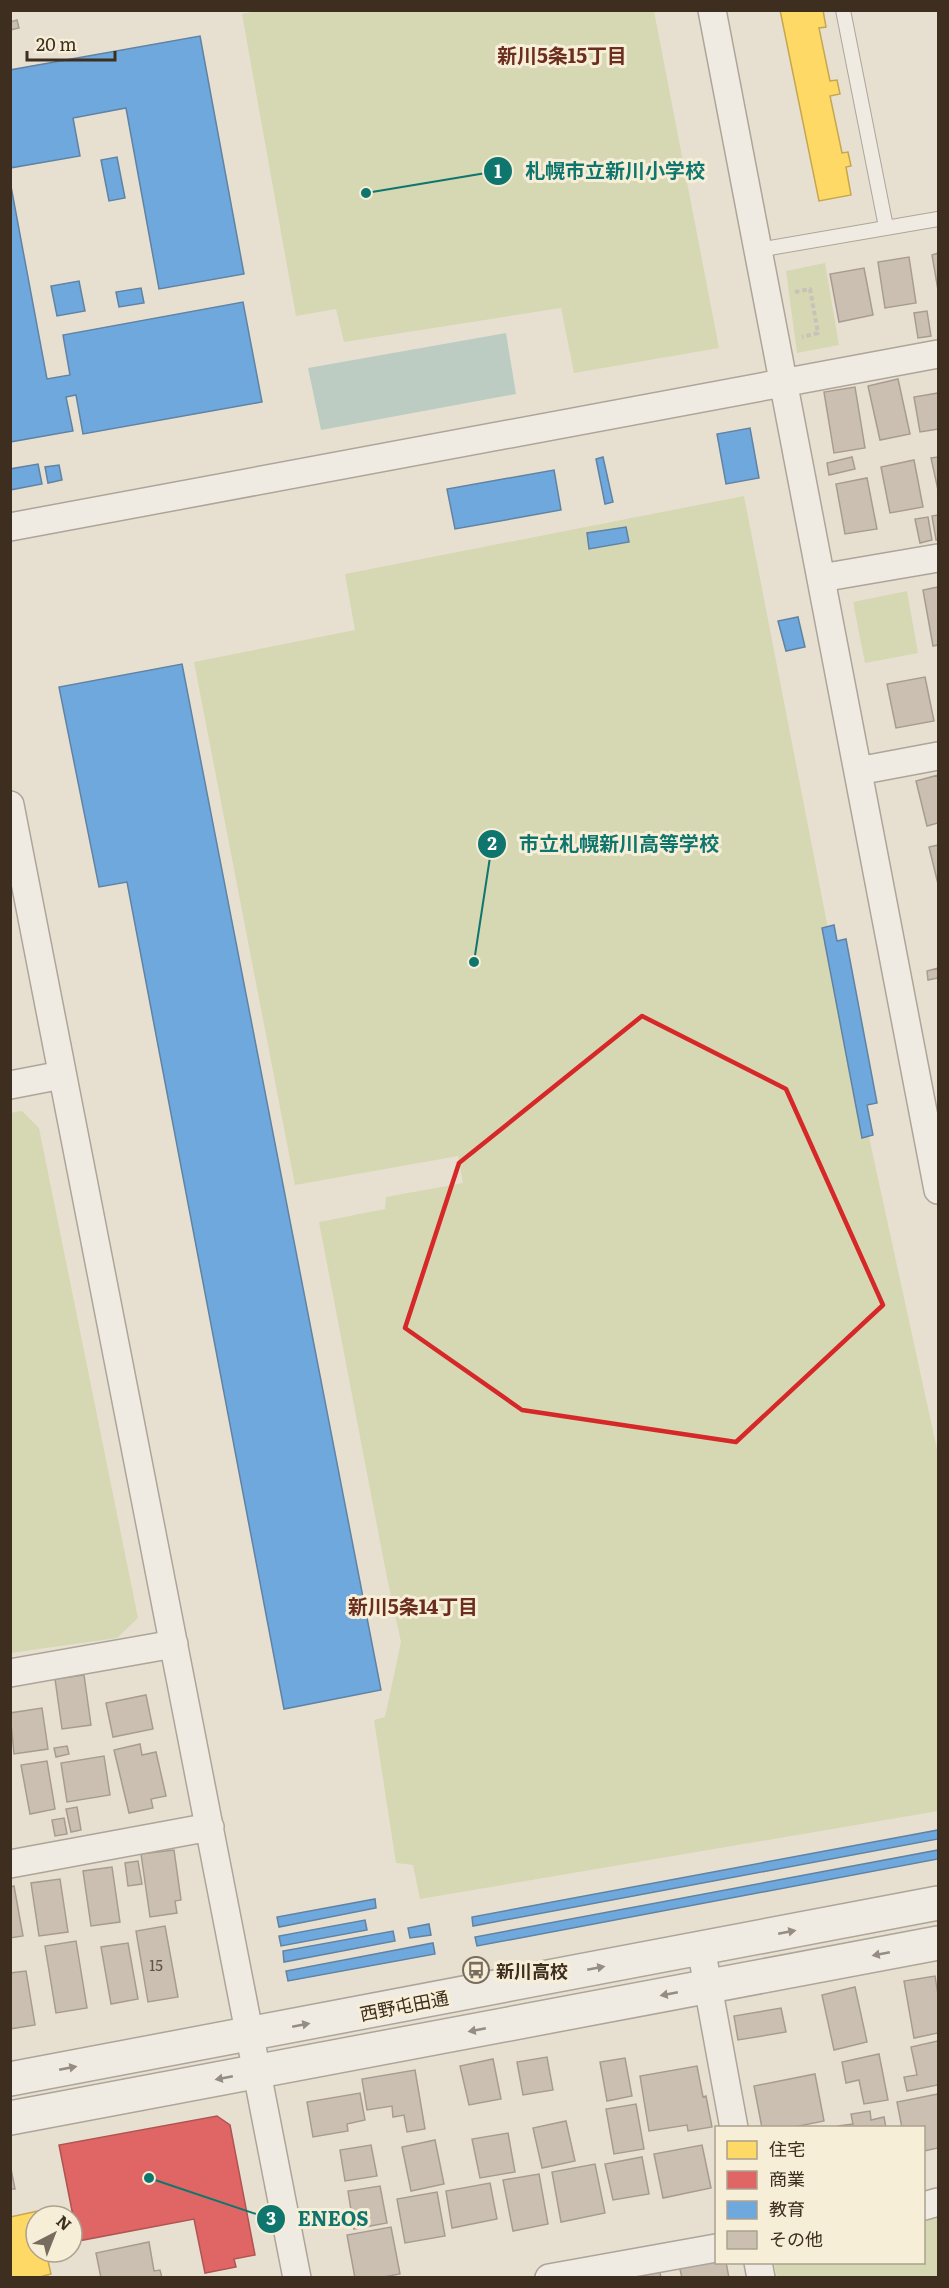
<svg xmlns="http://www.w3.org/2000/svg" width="949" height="2288" font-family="Literata,'Noto Sans JP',serif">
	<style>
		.green { fill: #d6d7b3 }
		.water { fill: #bcccc2 }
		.homes { fill: #ffd966; stroke: #c5a651; stroke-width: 1.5 }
		.shops { fill: #e06666; stroke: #af5551; stroke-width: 1.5 }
		.schools { fill: #6fa8dc; stroke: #6083a4; stroke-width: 1.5 }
		.building { fill: #cbbfb2; stroke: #a89c90; stroke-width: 1.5 }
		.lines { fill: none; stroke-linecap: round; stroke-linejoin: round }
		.service-casing { stroke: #ada599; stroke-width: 16 }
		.minor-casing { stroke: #ada599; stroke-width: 30 }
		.tertiary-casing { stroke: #ada599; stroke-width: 36 }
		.path { stroke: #c8c2b9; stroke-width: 4; stroke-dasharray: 4.5 3; stroke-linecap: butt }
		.service { stroke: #efebe3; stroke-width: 14 }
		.minor { stroke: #efebe3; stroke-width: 27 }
		.tertiary { stroke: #efebe3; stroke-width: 33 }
		.oneway { fill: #968c82 }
		.marked { fill: none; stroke: #d62828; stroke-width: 4.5; stroke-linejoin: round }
		.labels { text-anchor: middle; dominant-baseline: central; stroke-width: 6; stroke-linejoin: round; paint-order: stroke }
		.number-label { font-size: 15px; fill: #605244 }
		.poi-label { font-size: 18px; font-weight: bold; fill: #3d2e20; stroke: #f7eed8; text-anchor: start }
		.street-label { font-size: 18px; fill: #3d2e20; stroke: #f7eed8 }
		.neighbourhood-label { font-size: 20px; font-weight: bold; fill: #6b2e1e; stroke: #f7eed8 }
		.leader { fill: none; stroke: #0f766e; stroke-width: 2 }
		.callout-dot { fill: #0f766e; stroke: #f7eed8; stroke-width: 2 }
		.mark-label { font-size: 18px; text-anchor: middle; font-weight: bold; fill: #fff }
		.callout-label { font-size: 20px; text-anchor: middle; font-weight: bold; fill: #0f766e; stroke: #f7eed8; stroke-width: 6; stroke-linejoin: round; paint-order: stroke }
	</style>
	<rect width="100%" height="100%" fill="#e7e0d1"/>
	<path class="green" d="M262 10 654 11 719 348 574 373 561 308 344 342 336 309 296 316 242 14Z
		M825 263 839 345 797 353 786 271Z
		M744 496 864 1114 938 1454V1811L420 1899 413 1865 396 1863 374 1720 385 1717 401 1642 387 1578 319 1222 385 1209 386 1197 463 1183 458 1156 295 1185 194 662 355 630 345 574Z
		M907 591 918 653 865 663 853 602Z
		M22 1111 39 1128 138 1618 117 1638 11 1653 10 1113Z
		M938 2217V2277H777L774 2263 924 2262V2220Z"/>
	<path class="water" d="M506 333 516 394 321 430 308 368Z"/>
	<path class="homes" d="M780 10H823L826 27 819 28 830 81 837 80 840 94 830 96 842 153 848 152 851 166 846 167 851 195 819 201Z
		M38 2211 36 2252H46L51 2274 36 2278H10V2217Z"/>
	<path class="shops" d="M217 2116 230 2125 255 2255 234 2259 236 2267 205 2273 194 2219 78 2241 59 2145Z"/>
	<path class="schools" d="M200 36 244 274 159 289 126 108 73 118 80 156 10 168V70Z
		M117 157 125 198 109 201 101 160Z
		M10 181 47 379 70 375 63 335 243 302 262 402 83 434 76 395 66 397 73 431 10 442Z
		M79 281 85 311 57 316 51 286Z
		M141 288 144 303 119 307 116 292Z
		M750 428 759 478 726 484 717 434Z
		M603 457 613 502 605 504 596 459Z
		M38 464 42 484 10 490V469Z
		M59 465 62 480 48 483 45 467Z
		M554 470 561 510 455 529 447 489Z
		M626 527 629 542 589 549 587 533Z
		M798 617 805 647 786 651 778 621Z
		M182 664 381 1690 284 1709 127 882 99 887 59 687Z
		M834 925 837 941 846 939 877 1103 867 1105 873 1135 862 1138 822 928Z
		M938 1830V1839L473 1926 472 1917Z
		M938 1850V1859L477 1946 475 1937Z
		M375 1899 376 1908 279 1927 277 1917Z
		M365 1920 367 1930 281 1946 279 1936Z
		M429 1924 431 1935 410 1938 408 1928Z
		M393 1931 395 1941 284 1962 283 1951Z
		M433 1943 435 1954 288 1981 286 1971Z"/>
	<path class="building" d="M17 20 19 28 10 30V22Z
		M938 253V290L932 255Z
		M909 257 916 303 885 308 878 262Z
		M864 268 873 315 839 322 830 274Z
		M927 311 931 336 918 338 914 313Z
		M898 379 910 434 880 440 868 386Z
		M855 387 865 448 834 453 824 392Z
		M938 393V429L920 432 914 397Z
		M852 457 855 469 829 475 827 463Z
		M938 457V490L931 458Z
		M914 460 923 507 890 513 881 467Z
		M867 478 877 529 845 534 836 484Z
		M938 515V540H936L932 516Z
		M928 517 932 540 920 543 915 519Z
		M938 587V645L933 646 923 590Z
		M925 677 934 721 896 728 887 684Z
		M938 775V823L927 826 916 781Z
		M938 845V884L929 847Z
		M938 968V978L928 980 927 971Z
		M84 1675 91 1725 62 1729 55 1679Z
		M146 1695 153 1729 113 1737 106 1703Z
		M42 1708 48 1749 14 1754 10 1713Z
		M140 1744 142 1755 156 1752 166 1796 151 1799 153 1808 129 1813 114 1750Z
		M67 1746 69 1754 56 1757 54 1748Z
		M104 1756 110 1795 67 1802 61 1763Z
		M47 1761 55 1809 30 1814 21 1765Z
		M77 1807 81 1830 71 1832 66 1809Z
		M64 1818 67 1834 55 1836 52 1820Z
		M174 1850 181 1900 175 1901 177 1913 150 1917 141 1854Z
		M138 1861 142 1884 128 1886 125 1863Z
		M112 1867 120 1922 91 1926 83 1871Z
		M60 1879 68 1932 39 1936 31 1883Z
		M14 1886 23 1936 10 1938V1887Z
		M165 1926 178 1997 148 2002 136 1931Z
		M76 1941 87 2008 56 2013 45 1946Z
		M128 1943 138 1999 111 2004 101 1947Z
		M26 1971 35 2025 10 2029V1973Z
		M935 1976 938 1995V2033L914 2038 904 1981Z
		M855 1987 867 2042 834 2050 822 1995Z
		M781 2008 786 2032 738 2040 734 2016Z
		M938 2041V2085L907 2091 904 2077 917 2075 911 2047Z
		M879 2054 888 2100 864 2104 859 2080 846 2083 842 2062Z
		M547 2057 553 2090 523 2095 517 2062Z
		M625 2058 632 2096 607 2101 600 2062Z
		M493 2059 501 2099 469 2105 460 2066Z
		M697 2066 703 2097 706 2096 712 2127 688 2131 687 2125 649 2131 640 2076Z
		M415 2070 425 2129 407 2132 404 2115 393 2117 392 2106 367 2110 362 2079Z
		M815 2074 824 2121 789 2128H762L754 2086Z
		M360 2093 365 2120 347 2124 348 2131 313 2137 307 2102Z
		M938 2094V2148L924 2151V2128H902L897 2102Z
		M636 2104 644 2149 614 2154 606 2109Z
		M870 2111 871 2120 884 2117 886 2128H838V2126L853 2124 851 2114Z
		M566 2121 575 2161 542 2168 533 2128Z
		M508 2133 515 2172 480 2178 472 2139Z
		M435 2140 444 2184 411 2191 402 2147Z
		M371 2145 377 2176 345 2181 340 2150Z
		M702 2145 711 2188 663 2198 654 2154Z
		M642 2157 649 2194 613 2200 605 2164Z
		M10 2164 15 2189H10Z
		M595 2164 605 2213 561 2222 552 2172Z
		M539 2174 548 2224 513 2231 503 2180Z
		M490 2183 497 2219 452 2228 446 2191Z
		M380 2186 387 2223 354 2229 348 2191Z
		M437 2192 445 2236 405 2243 397 2199Z
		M391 2227 400 2274 378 2278H355L347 2235Z
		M149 2242 154 2271 160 2270 162 2278H101L96 2253Z
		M716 2259V2262H726L729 2278H682L679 2265Z
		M660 2272 661 2278H633V2277Z"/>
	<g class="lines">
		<defs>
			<path id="service" d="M843 10 886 227
				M758 250 938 219"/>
			<path id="minor" d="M712 10 938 1190
				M10 527 938 354
				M821 578 938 558
				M858 771 938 756
				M10 805 297 2278
				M10 1085 62 1075
				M10 1673 174 1644
				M10 1864 210 1827
				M701 1948 734 2128
				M924 2206 938 2202
				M758 2262 761 2278
				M549 2278 716 2248"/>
			<path id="tertiary" d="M10 2079 938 1903
				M10 2118 938 1943"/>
		</defs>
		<use href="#service" class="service-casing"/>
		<use href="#minor" class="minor-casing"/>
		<use href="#tertiary" class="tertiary-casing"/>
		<path class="path" d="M795 292 810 289 818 333 802 337"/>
		<use href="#service" class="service"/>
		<use href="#minor" class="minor"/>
		<use href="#tertiary" class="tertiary"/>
	</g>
	<defs><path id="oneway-solid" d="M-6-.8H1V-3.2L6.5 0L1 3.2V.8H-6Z" transform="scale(1.5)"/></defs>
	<g class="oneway">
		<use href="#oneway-solid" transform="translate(787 1932) rotate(-11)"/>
		<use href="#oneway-solid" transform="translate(881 1954) rotate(169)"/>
		<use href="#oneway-solid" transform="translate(596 1968) rotate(-11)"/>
		<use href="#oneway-solid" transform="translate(669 1994) rotate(169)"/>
		<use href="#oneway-solid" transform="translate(301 2025) rotate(-11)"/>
		<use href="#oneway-solid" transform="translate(477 2030) rotate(169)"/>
		<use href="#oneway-solid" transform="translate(68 2068) rotate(-11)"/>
		<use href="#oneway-solid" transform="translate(224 2078) rotate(169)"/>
	</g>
	<path class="marked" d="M642 1016 786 1089 883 1305 736 1442 522 1410 405 1328 459 1163Z"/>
	<defs>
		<symbol id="bus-ring" viewBox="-11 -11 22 22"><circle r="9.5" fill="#f7eed8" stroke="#786c5e" stroke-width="1.5"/><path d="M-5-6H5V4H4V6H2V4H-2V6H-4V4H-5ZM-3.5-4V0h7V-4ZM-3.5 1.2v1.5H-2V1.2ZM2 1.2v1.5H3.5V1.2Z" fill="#786c5e"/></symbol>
	</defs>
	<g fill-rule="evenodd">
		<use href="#bus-ring" x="461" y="1955" width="30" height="30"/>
	</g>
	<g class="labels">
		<g class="number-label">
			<text x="156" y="1964">15</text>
		</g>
		<g class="poi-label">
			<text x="496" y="1970">新川高校</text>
		</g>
		<g class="street-label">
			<text transform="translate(404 2005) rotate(-11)">西野屯田通</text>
		</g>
		<g class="neighbourhood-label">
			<text x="562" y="54">新川5条15丁目</text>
			<text x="413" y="1605">新川5条14丁目</text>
		</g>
	</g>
	<path class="leader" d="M366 193L498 171M474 962L492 844M149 2178L271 2219"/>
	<g class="callout-dot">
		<circle cx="366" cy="193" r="6"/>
		<circle cx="474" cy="962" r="6"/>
		<circle cx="149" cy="2178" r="6"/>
		<circle cx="498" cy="171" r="15"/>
		<circle cx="492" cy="844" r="15"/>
		<circle cx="271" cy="2219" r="15"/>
	</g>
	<g class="mark-label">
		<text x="498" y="178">1</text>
		<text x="492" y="850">2</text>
		<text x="271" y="2225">3</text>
	</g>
	<g class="callout-label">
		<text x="615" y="178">札幌市立新川小学校</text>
		<text x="619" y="851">市立札幌新川高等学校</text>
		<text x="333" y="2226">ENEOS</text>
	</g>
	<rect width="949" height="2288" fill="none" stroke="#3d2e20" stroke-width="24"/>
	<rect x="715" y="2126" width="210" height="138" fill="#f7eed8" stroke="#ada18e" stroke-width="1.5"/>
	<rect x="727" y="2141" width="30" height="18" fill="#ffd966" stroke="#ada18e" stroke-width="1.5"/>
	<text x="769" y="2156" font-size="18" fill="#3d2e20">住宅</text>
	<rect x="727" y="2171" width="30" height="18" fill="#e06666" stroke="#ada18e" stroke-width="1.5"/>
	<text x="769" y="2186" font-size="18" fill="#3d2e20">商業</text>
	<rect x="727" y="2201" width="30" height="18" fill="#6fa8dc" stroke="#ada18e" stroke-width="1.5"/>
	<text x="769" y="2216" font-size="18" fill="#3d2e20">教育</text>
	<rect x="727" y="2231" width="30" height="18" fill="#cbbfb2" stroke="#ada18e" stroke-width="1.5"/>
	<text x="769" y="2246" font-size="18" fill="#3d2e20">その他</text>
	<g transform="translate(54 2234) rotate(42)"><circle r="28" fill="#f7eed8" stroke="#ada18e" stroke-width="1.5"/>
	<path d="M0-4.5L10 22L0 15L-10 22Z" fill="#786c5e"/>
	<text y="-9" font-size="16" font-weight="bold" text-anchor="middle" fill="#3d2e20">N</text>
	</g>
	<path d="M27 51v9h88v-9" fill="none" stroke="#3d2e20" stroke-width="3"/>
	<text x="36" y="51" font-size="18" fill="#3d2e20" stroke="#f7eed8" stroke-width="4.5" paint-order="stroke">20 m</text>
</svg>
